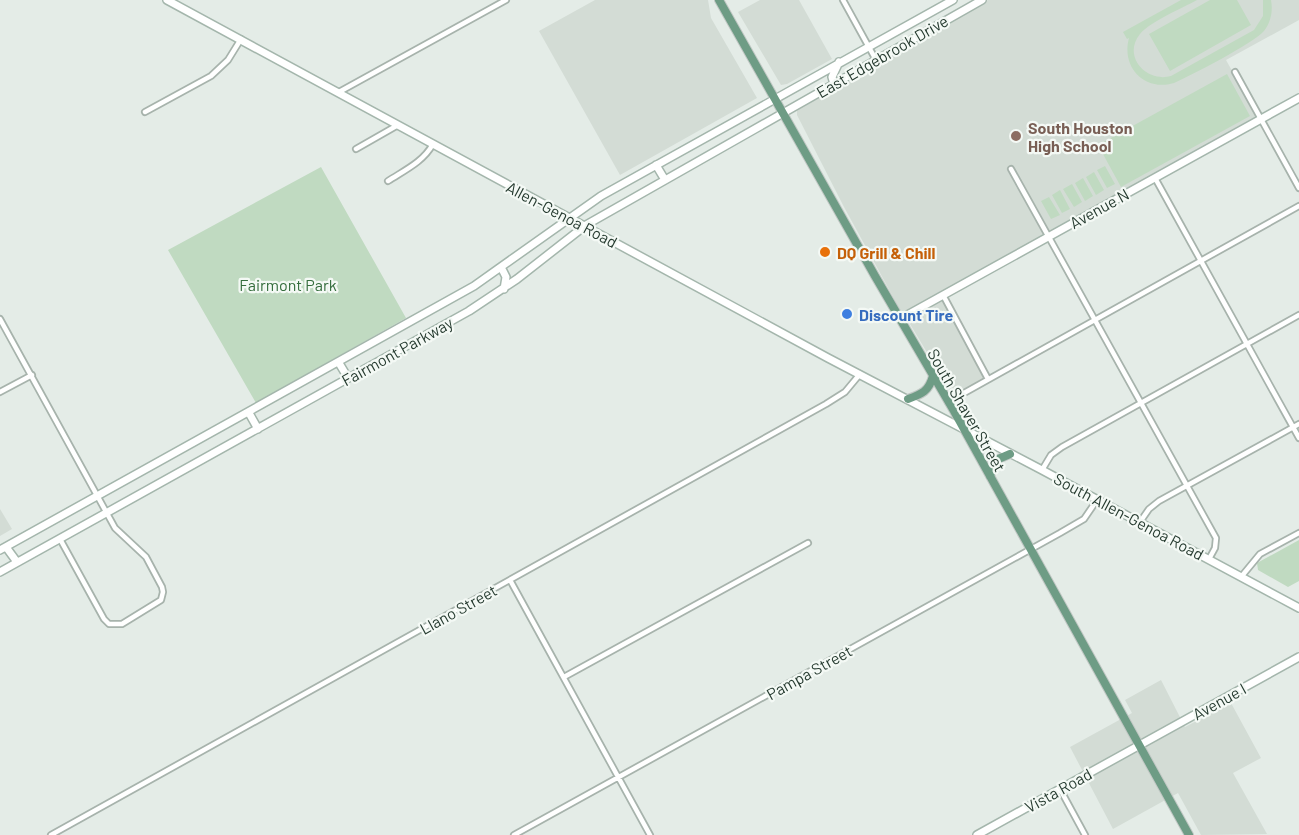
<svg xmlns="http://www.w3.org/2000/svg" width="1299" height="835" font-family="Barlow,sans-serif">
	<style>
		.built { fill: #d3dcd5 }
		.green { fill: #c0dac1 }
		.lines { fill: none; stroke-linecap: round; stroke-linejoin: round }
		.street-casing { stroke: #a7b3ac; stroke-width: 8 }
		.secondary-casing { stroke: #a4b6ac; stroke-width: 10 }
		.primary-casing { stroke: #c2c8c5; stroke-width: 10 }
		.street { stroke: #fff; stroke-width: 4.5 }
		.secondary { stroke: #fff; stroke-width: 7 }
		.primary { stroke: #6e9c85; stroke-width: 8 }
		.education-dot { fill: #8d6e63; stroke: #f4f9f5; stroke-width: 2 }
		.food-dot { fill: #e8710a; stroke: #f4f9f5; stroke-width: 2 }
		.shop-dot { fill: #3f7fe0; stroke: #f4f9f5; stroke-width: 2 }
		.labels { text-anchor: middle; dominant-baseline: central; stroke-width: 4.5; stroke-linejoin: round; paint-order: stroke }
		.street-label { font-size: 16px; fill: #263b30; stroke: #f4f9f5 }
		.education-label { font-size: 16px; font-weight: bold; fill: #785e54; stroke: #f4f9f5; text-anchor: start }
		.food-label { font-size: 16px; font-weight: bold; fill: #c56008; stroke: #f4f9f5; text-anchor: start }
		.park-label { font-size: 16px; fill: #356d3d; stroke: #f4f9f5 }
		.shop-label { font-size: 16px; font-weight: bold; fill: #366cbe; stroke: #f4f9f5; text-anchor: start }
	</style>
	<rect width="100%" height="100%" fill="#e4ece7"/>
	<path class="built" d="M595 0H708L711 18 757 98 620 175 539 31Z
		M760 0H799L832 59 787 84 781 85 738 12Z
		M988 0H1299V20L1226 60 1258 117 1053 231 1047 230 1018 177 1014 180 1043 233 1042 237 903 315 844 207 797 115V111L800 107Z
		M942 298 985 378 953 396 907 319Z
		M0 509 12 529 0 536Z
		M1161 680 1185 727 1231 703 1261 758 1233 773 1267 834 1201 835 1178 793 1113 829 1070 747 1132 713 1125 700Z"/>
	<path class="green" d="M1181 0H1197C1181 9 1151 21 1140 34 1122 56 1146 83 1171 76L1254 30 1263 16V0H1271C1273 11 1271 22 1264 31 1252 44 1192 75 1174 83 1144 92 1121 67 1129 38L1127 39 1123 32Z
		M1210 0H1237L1251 25 1170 71 1149 34Z
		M1227 74 1250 116 1121 187 1098 145Z
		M1105 166 1115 184 1107 188 1097 170Z
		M321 167 406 318 256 403 168 250Z
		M1094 172 1104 190 1096 195 1086 177Z
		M1083 178 1093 196 1085 201 1075 183Z
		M1072 184 1082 202 1074 207 1063 189Z
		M1060 190 1070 209 1062 213 1052 195Z
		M1049 197 1060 215 1051 219 1041 201Z
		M1299 540V581L1288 587 1258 570 1257 563Z"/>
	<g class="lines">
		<defs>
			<path id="street" d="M843 0 876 60
				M1235 72 1299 188
				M339 92 506 0
				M145 112 211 76 228 60 241 39
				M356 149 398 125
				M1011 169 1216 538 1215 548 1209 559
				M1155 178 1299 438
				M388 181C405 170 423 162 433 144
				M943 295 988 379
				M0 319 115 528 146 557 162 587 163 592 161 600 122 624H109L104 619 60 539
				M0 392 32 375
				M948 402 1299 206
				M1042 470 1051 455 1062 447 1299 315
				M1140 522 1149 509 1159 501 1299 424
				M1241 577 1260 554 1299 533
				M510 580 650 835
				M564 677 808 543
				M1060 789 1085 835
				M51 835 826 404 845 392 860 374
				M514 835 1060 533 1084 519 1097 500"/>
			<path id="secondary" d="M167 0 828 358 1042 470 1299 608
				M834 84 832 77 839 62
				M656 165 665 180
				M501 267 506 277 504 289
				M900 319 1299 98
				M339 363 348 378
				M249 413 258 429
				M6 547 17 562
				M0 550 474 286 601 196 953 0
				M0 572 469 311 517 279 586 225 982 0
				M977 835 1299 657"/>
			<path id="primary" d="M719 0 875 276 954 411 1189 835
				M908 399C922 394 929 391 933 376
				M990 476 996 460 1010 454"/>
		</defs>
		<use href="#street" class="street-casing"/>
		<use href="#secondary" class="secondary-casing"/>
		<use href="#primary" class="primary-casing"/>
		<use href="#street" class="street"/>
		<use href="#secondary" class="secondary"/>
		<use href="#primary" class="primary"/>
	</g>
	<circle class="education-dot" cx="1016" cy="136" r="6"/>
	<circle class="food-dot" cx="825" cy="252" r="6"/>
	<circle class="shop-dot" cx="847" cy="314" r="6"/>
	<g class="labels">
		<g class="street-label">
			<text transform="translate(882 56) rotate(-30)">East Edgebrook Drive</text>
			<text transform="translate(1099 208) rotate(-29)">Avenue N</text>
			<text transform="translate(562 214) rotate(28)">Allen-Genoa Road</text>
			<text transform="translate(397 351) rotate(-29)">Fairmont Parkway</text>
			<text transform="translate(967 410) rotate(60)">South Shaver Street</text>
			<text transform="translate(1129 516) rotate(28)">South Allen-Genoa Road</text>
			<text transform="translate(458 609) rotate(-29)">Llano Street</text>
			<text transform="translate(809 672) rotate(-29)">Pampa Street</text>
			<text transform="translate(1219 701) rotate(-29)">Avenue I</text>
			<text transform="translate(1058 790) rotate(-29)">Vista Road</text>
		</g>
		<g class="education-label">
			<text x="1028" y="127">South Houston<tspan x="1028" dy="18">High School</tspan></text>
		</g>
		<g class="food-label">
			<text x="837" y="252">DQ Grill &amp; Chill</text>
		</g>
		<g class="park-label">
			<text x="288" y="284">Fairmont Park</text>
		</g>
		<g class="shop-label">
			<text x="859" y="314">Discount Tire</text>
		</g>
	</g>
</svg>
